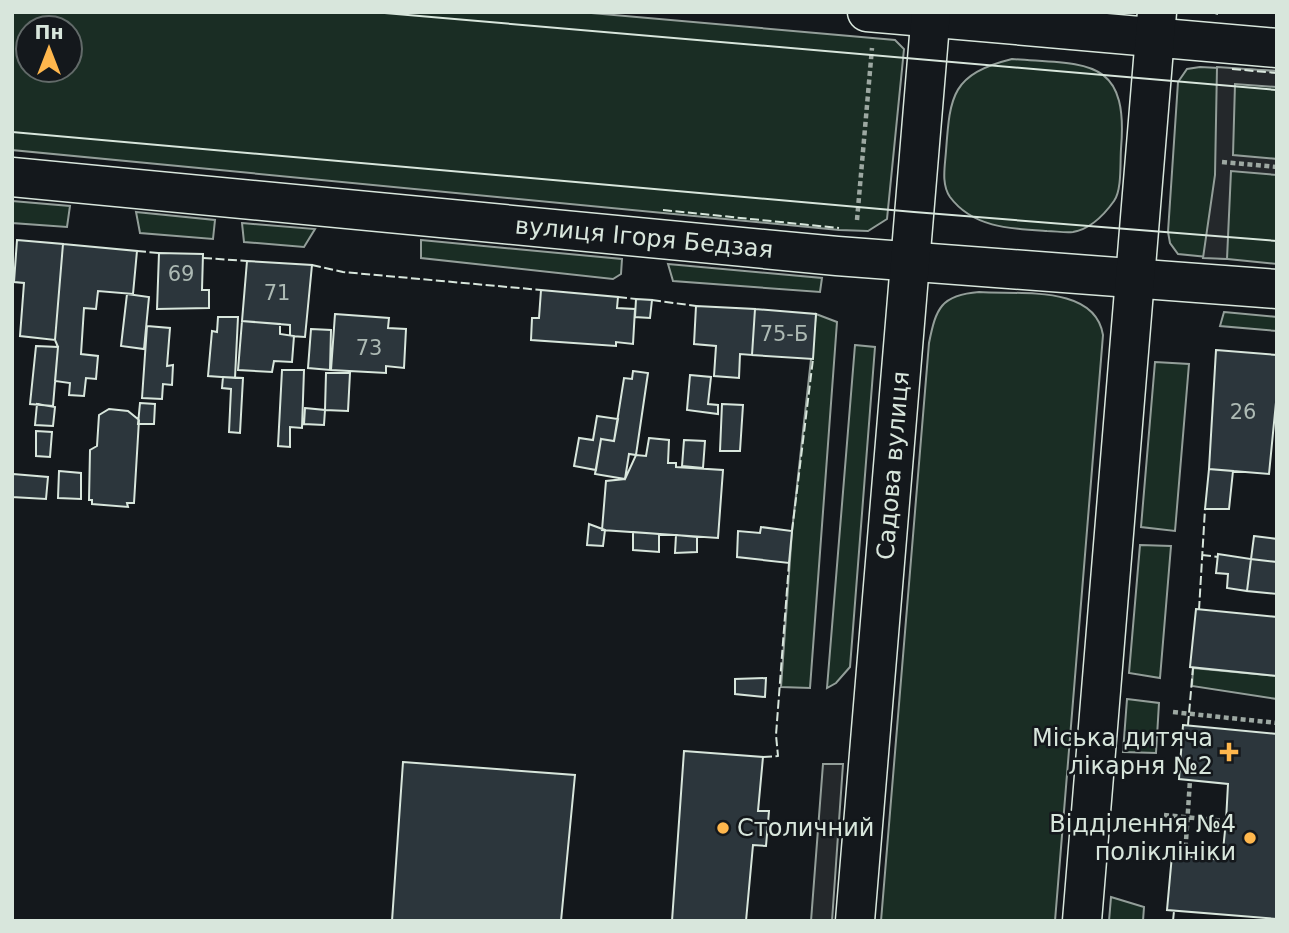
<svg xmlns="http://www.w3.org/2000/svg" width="1289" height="933" font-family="'DejaVu Sans',sans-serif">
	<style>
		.green { fill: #1a2d24; stroke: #939e99; stroke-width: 2; fill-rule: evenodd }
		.parking { fill: #24282b; stroke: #939e99; stroke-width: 2 }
		.building { fill: #2c363c; stroke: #d8e6dc; stroke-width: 2 }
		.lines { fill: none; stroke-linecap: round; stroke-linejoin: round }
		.secondary-casing { stroke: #d8e6dc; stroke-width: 41 }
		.path { stroke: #9da8a2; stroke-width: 4.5; stroke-dasharray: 5 3.5; stroke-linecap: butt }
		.secondary { stroke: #14181c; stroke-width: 38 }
		.tram { stroke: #d8e6dc; stroke-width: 2 }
		.fence { stroke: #d8e6dc; stroke-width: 2; stroke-dasharray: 9 3.5; stroke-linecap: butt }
		.poi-dot { fill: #ffb74d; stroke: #14181c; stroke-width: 2.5 }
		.labels { text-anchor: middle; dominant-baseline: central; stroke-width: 5; stroke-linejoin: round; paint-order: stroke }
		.number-label { font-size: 21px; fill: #adbab4 }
		.street-label { font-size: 24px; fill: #d8e6dc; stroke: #14181c }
		.poi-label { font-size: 24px; fill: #d8e6dc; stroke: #14181c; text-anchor: end }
	</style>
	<rect width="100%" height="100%" fill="#14181c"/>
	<path class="green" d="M12 12H580L895 40 904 49 887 219 868 231 839 230 12 150ZM28 28H70V70H28Z
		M1012 59C1086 65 1129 56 1121 149 1120 163 1122 190 1114 201 1104 215 1091 229 1073 232 1065 233 1055 231 1047 231 1012 229 973 228 950 197 941 184 945 166 946 151 950 95 952 74 1012 59Z
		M1200 67 1277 71V264L1178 254 1170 243 1168 232 1178 82 1187 69Z
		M12 201 70 206 67 227 12 223Z
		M136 212 215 220 213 239 140 233Z
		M242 223 315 229 304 247 244 242Z
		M421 240 622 259 621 274 613 279 421 258Z
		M668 264 822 278 820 292 673 281Z
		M979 292C1019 295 1095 284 1103 335L1055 921H881L929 343C936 308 941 295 979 292Z
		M1224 312 1277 317V331L1220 326Z
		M816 314 837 322 810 688 781 687 792 531Z
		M855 345 875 347 850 667 836 683 827 688Z
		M1155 362 1189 364 1175 531 1141 527Z
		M1140 545 1171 546 1160 678 1129 673Z
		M1193 668 1277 676V699L1192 686Z
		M1127 699 1159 703 1156 753 1123 752Z
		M1111 897 1144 907 1143 921H1109Z"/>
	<path class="parking" d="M1217 67 1277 71V87L1235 84 1233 155 1277 159V175L1231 171 1227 259 1203 258 1215 175Z
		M823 764H843L832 921H811Z"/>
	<path class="building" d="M17 240 63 244 55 340 20 336 24 283 14 282Z
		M63 244 137 251 133 294 98 291 96 309 84 308 81 354 98 356 96 379 86 378 84 396 69 395 70 383 55 381 58 347 55 340Z
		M159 253 203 254 202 290H209V308L157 309Z
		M247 261 312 265 305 337 290 336V325L242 321Z
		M541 290 618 297 617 308 635 309 633 344 616 342V346L531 340 532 318H539Z
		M127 294 149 297 144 349 121 346Z
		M636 299 652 300 650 318 635 317Z
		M696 306 755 309 752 355 740 354 739 378 714 376 716 346 694 344Z
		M755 309 816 314 813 359 752 355Z
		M335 314 389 318 388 328 406 329 404 368 386 366V373L331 370Z
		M218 317H238L235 378 208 376 212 331 217 332Z
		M242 321 280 324V334L294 336 292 362 274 361 272 372 238 370Z
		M147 326 170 328 167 366 173 365 172 385 163 384 162 399 142 398Z
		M311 329 331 330 330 370 308 368Z
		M36 346 58 347 53 406 30 404Z
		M1216 350 1277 355V392L1269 474 1209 469Z
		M282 370H304L302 428 290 427V447L278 446Z
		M633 371 648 373 636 455 629 454 625 479 595 474 601 439 614 441 624 378 632 379Z
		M326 373H350L348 411 325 410Z
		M690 375 711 377 708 404 718 405V414L687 410Z
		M223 377 243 378 240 433 229 432 231 389 222 388Z
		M140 403 155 404 154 424H138Z
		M37 404 55 407 53 426 35 425Z
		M722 404 743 405 740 451H720Z
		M305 408 325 410 324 425 304 424Z
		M109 409 128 411 139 420 134 503H127L128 507 92 504V500H89L90 450 97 446 99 415Z
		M597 416 618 419 614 441 601 439 596 470 574 466 579 438 593 440Z
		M36 431 52 432 50 457 36 456Z
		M649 438 669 440 668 463H676V467L723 470 718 538 602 530 606 481 625 479 636 455 646 456Z
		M684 440 705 441 703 468 682 466Z
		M1209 469 1233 471 1229 509H1205Z
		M59 471 81 473V499L58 498Z
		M13 474 48 477 46 499 12 497Z
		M589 524 605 530 603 546 587 545Z
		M761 527 792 531 789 563 737 557 738 531 760 533Z
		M633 532 659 534V552L633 550Z
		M676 535 697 537V552L675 553Z
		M1254 536 1277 539V562L1251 559Z
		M1218 554 1251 559 1247 591 1227 588 1228 574 1216 573Z
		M1251 559 1277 562V594L1247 591Z
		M1196 609 1277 617V676L1190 667Z
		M766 678 765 697 735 694V679Z
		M1183 725 1277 734V919L1167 910 1172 855 1222 860 1226 821 1228 784 1179 779Z
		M684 751 763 757 758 811H769L766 846 753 845 746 921H672Z
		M403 762 575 775 561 921H392Z"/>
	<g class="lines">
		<defs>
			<g id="secondary">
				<path d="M867 12 1277 48"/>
				<path id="s1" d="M12 177 837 256 1277 289"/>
				<path id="s2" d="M855 921 931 12"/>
				<path d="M1082 921 1157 12"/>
			</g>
		</defs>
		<use href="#secondary" class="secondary-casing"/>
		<path class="path" d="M1222 162 1277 167
			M857 220 872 48
			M1173 712 1277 723
			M1164 815 1226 821
			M1185 856 1190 780"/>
		<use href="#secondary" class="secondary"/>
		<path class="tram" d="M373 12 1277 90
			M12 132 914 212 1277 241"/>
		<path class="fence" d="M1212 12 1218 14
			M1232 69 1277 73
			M663 210 839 228
			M137 251 159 253
			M203 258 247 261
			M312 265 343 272 541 290
			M618 297 636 299
			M652 300 696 306
			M792 531 813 359
			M1202 555 1218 557
			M1199 610 1205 509
			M1188 725 1193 668
			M763 757 778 756 776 735 789 563
			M1173 921 1174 911"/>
	</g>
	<g class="poi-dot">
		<path d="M1225.5 741.5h7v7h7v7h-7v7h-7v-7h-7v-7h7z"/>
		<circle cx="723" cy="828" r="7"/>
		<circle cx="1250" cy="838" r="7"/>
	</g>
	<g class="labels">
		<g class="number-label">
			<text x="181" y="274">69</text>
			<text x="277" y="293">71</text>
			<text x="784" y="334">75-Б</text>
			<text x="369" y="348">73</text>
			<text x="1243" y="412">26</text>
		</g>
		<g class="street-label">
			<text stroke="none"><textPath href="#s1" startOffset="635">вулиця Ігоря Бедзая</textPath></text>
			<text stroke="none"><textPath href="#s2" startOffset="457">Садова вулиця</textPath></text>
		</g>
		<g class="poi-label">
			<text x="1213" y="738">Міська дитяча<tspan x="1213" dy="28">лікарня №2</tspan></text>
			<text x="1236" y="824">Відділення №4<tspan x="1236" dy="28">поліклініки</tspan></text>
			<text x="737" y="828" text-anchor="start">Столичний</text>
		</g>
	</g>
	<rect width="1289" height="933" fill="none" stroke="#d8e6dc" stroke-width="28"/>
	<g transform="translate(49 49)"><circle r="33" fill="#14181c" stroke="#626a69" stroke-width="2"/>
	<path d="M0-5L12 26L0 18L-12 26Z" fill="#ffb74d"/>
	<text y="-10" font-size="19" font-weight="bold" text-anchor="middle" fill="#d8e6dc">Пн</text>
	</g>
</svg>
